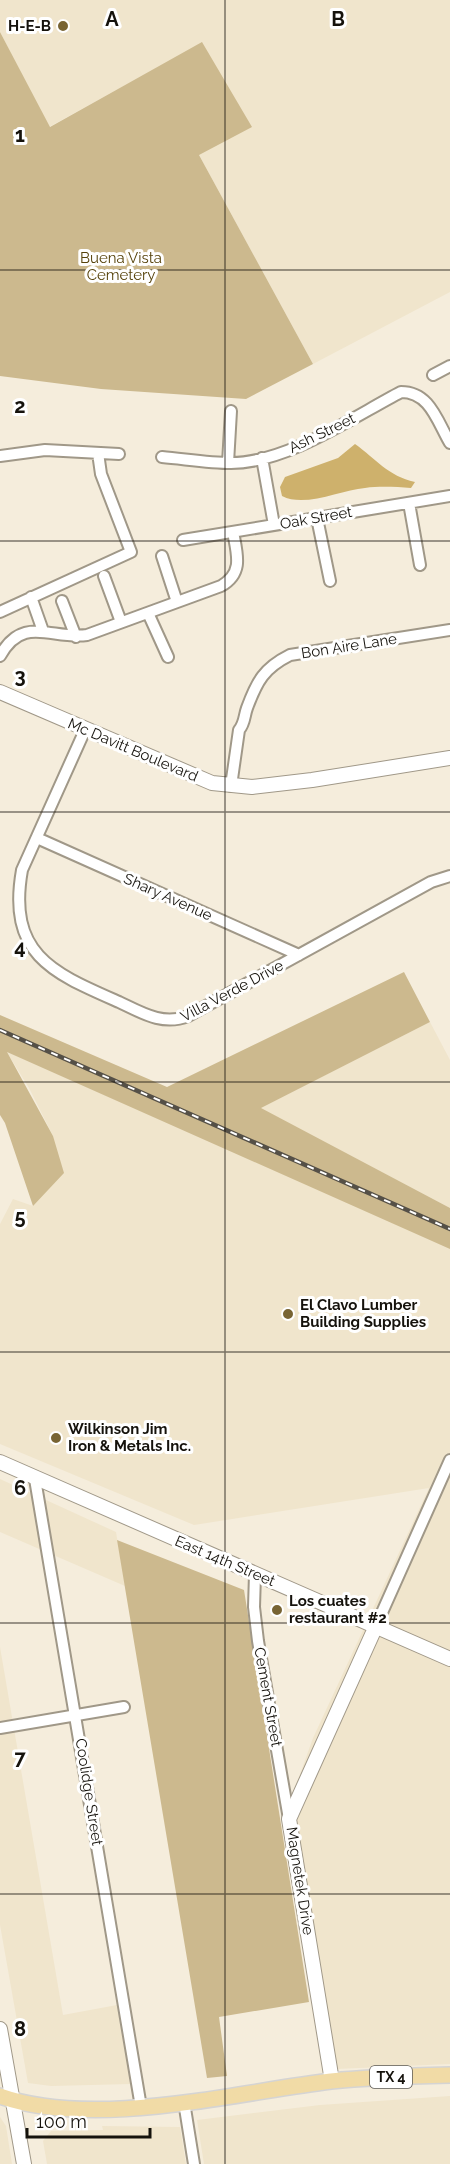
<svg xmlns="http://www.w3.org/2000/svg" width="450" height="2164" font-family="Raleway,sans-serif">
	<style>
		.built { fill: #f0e5cc }
		.green { fill: #ccb98e }
		.water { fill: #ceb16c }
		.lines { fill: none; stroke-linecap: round; stroke-linejoin: round }
		.street-casing { stroke: #a09888; stroke-width: 14 }
		.secondary-casing { stroke: #a09888; stroke-width: 16 }
		.primary-casing { stroke: #d5d4d3; stroke-width: 18 }
		.street { stroke: #fff; stroke-width: 10 }
		.secondary { stroke: #fff; stroke-width: 14 }
		.primary { stroke: #f1dba6; stroke-width: 15 }
		.rail-casing { stroke: #555047; stroke-width: 4.5 }
		.rail { stroke: #fff; stroke-width: 2; stroke-dasharray: 7; stroke-linecap: butt }
		.grid { fill: none; stroke: #15120c; stroke-width: 1.5; stroke-opacity: 0.55 }
		.poi-dot { fill: #786433; stroke: #fff; stroke-width: 2 }
		.labels { text-anchor: middle; dominant-baseline: central; stroke-width: 6; stroke-linejoin: round; paint-order: stroke }
		.shield { fill: #fff; stroke: #5b5955; stroke-width: 1.5 }
		.shield-label { font-size: 14px; font-weight: bold; fill: #15120c }
		.poi-label { font-size: 15px; font-weight: bold; fill: #15120c; stroke: #fff; text-anchor: start }
		.park-label { font-size: 15px; fill: #56420a; stroke: #fff }
		.street-label { font-size: 15px; fill: #15120c; stroke: #fff }
		.grid-label { font-size: 20px; text-anchor: middle; font-weight: bold; fill: #15120c; stroke: #fff; stroke-width: 6; stroke-linejoin: round; paint-order: stroke }
	</style>
	<rect width="100%" height="100%" fill="#f5eddc"/>
	<path class="built" d="M0 0H450V292L313 364 199 155 202 43 49 127 0 32Z
		M430 1022 450 1060V1208L260 1108Z
		M6 1051 450 1248V2064L337 2069 290 1802 313 1738 429 1488 194 1525 0 1444V1224L13 1199 33 1206 53 1136 29 1088Z
		M0 1479 116 1532 125 1586 0 1532Z
		M0 1647 63 2015 117 2005 131 2084 51 2086 28 2083 0 1925Z
		M450 2096V2164H204L197 2120 320 2105Z
		M0 2117 6 2126 12 2164H0Z
		M102 2126 180 2127 186 2164H47L43 2141 51 2131 103 2130Z"/>
	<path class="green" d="M0 32 50 127 202 42 252 127 199 155 313 364 246 399 101 389 0 376Z
		M404 972 430 1022 261 1108 450 1208V1249L7 1052 53 1136 64 1173 33 1206 5 1123 0 1115V1015L167 1087Z
		M117 1540 244 1590 309 2002 219 2017 227 2076 207 2078Z"/>
	<path class="water" d="M355 444C376 459 388 476 415 482L411 488C396 487 380 486 365 488 341 490 305 508 282 496L280 487 285 477 338 458Z"/>
	<g class="lines">
		<defs>
			<path id="street" d="M433 375 450 366
				M0 456 45 450 119 454
				M162 457C185 459 209 463 231 463 287 463 353 417 401 392 430 392 437 421 450 443
				M262 458 274 525
				M228 463 231 411
				M409 503 420 565
				M317 518 330 581
				M183 540 450 496
				M162 556 177 602
				M104 576 121 622
				M31 597 43 631
				M62 601 76 637
				M0 612 131 552 101 474 98 453
				M148 613 168 657
				M0 656C23 614 52 640 87 635L221 586C244 573 237 554 233 532
				M85 730 22 870C7 955 53 973 119 1002 142 1013 163 1026 188 1016L431 882 450 876
				M231 786 239 730C245 723 244 716 247 708 257 681 264 668 290 655L450 630
				M37 838 299 955
				M35 1479 141 2107
				M255 1574 254 1607 258 1641 289 1819
				M376 1626 450 1460
				M0 1728 124 1707
				M184 2102 194 2164"/>
			<path id="secondary" d="M0 692 212 783 252 787 312 780 450 758
				M0 1462 450 1659
				M0 2029 24 2164
				M332 2081 289 1819 376 1626"/>
			<path id="primary" d="M0 2096C94 2129 233 2093 331 2081 371 2077 410 2076 450 2075"/>
		</defs>
		<use href="#street" class="street-casing"/>
		<use href="#secondary" class="secondary-casing"/>
		<use href="#primary" class="primary-casing"/>
		<use href="#street" class="street"/>
		<use href="#secondary" class="secondary"/>
		<use href="#primary" class="primary"/>
		<defs>
			<path id="rail" d="M0 1030 450 1229"/>
		</defs>
		<use href="#rail" class="rail-casing"/>
		<use href="#rail" class="rail"/>
	</g>
	<path class="grid" d="M225 0V2164M0 270H450M0 541H450M0 812H450M0 1082H450M0 1352H450M0 1623H450M0 1894H450"/>
	<g class="poi-dot">
		<circle cx="63" cy="26" r="6"/>
		<circle cx="288" cy="1314" r="6"/>
		<circle cx="56" cy="1438" r="6"/>
		<circle cx="277" cy="1610" r="6"/>
	</g>
	<g class="labels">
		<rect class="shield" x="370" y="2066" width="42" height="22" rx="4.5"/>
		<g class="shield-label">
			<text x="391" y="2077">TX 4</text>
		</g>
		<g class="poi-label">
			<text x="51" y="26" text-anchor="end">H-E-B</text>
			<text x="300" y="1305">El Clavo Lumber<tspan x="300" dy="17">Building Supplies</tspan></text>
			<text x="68" y="1429">Wilkinson Jim<tspan x="68" dy="17">Iron &amp; Metals Inc.</tspan></text>
			<text x="289" y="1601">Los cuates<tspan x="289" dy="17">restaurant #2</tspan></text>
		</g>
		<g class="park-label">
			<text x="121" y="258">Buena Vista<tspan x="121" dy="17">Cemetery</tspan></text>
		</g>
		<g class="street-label">
			<text transform="translate(322 433) rotate(-26)">Ash Street</text>
			<text transform="translate(316 518) rotate(-10)">Oak Street</text>
			<text transform="translate(349 646) rotate(-9)">Bon Aire Lane</text>
			<text transform="translate(133 750) rotate(23)">Mc Davitt Boulevard</text>
			<text transform="translate(168 897) rotate(24)">Shary Avenue</text>
			<text transform="translate(232 991) rotate(-28)">Villa Verde Drive</text>
			<text transform="translate(225 1561) rotate(23)">East 14th Street</text>
			<text transform="translate(268 1697) rotate(80)">Cement Street</text>
			<text transform="translate(89 1792) rotate(81)">Coolidge Street</text>
			<text transform="translate(300 1881) rotate(81)">Magnetek Drive</text>
		</g>
	</g>
	<g class="grid-label">
		<text x="112" y="26">A</text>
		<text x="338" y="26">B</text>
		<text x="20" y="142">1</text>
		<text x="20" y="413">2</text>
		<text x="20" y="683">3</text>
		<text x="20" y="954">4</text>
		<text x="20" y="1224">5</text>
		<text x="20" y="1495">6</text>
		<text x="20" y="1765">7</text>
		<text x="20" y="2036">8</text>
	</g>
	<path d="M27 2128v9h123v-9" fill="none" stroke="#15120c" stroke-width="3"/>
	<text x="36" y="2128" font-size="18" fill="#15120c" stroke="#ffffff" stroke-width="4.5" paint-order="stroke">100 m</text>
</svg>
